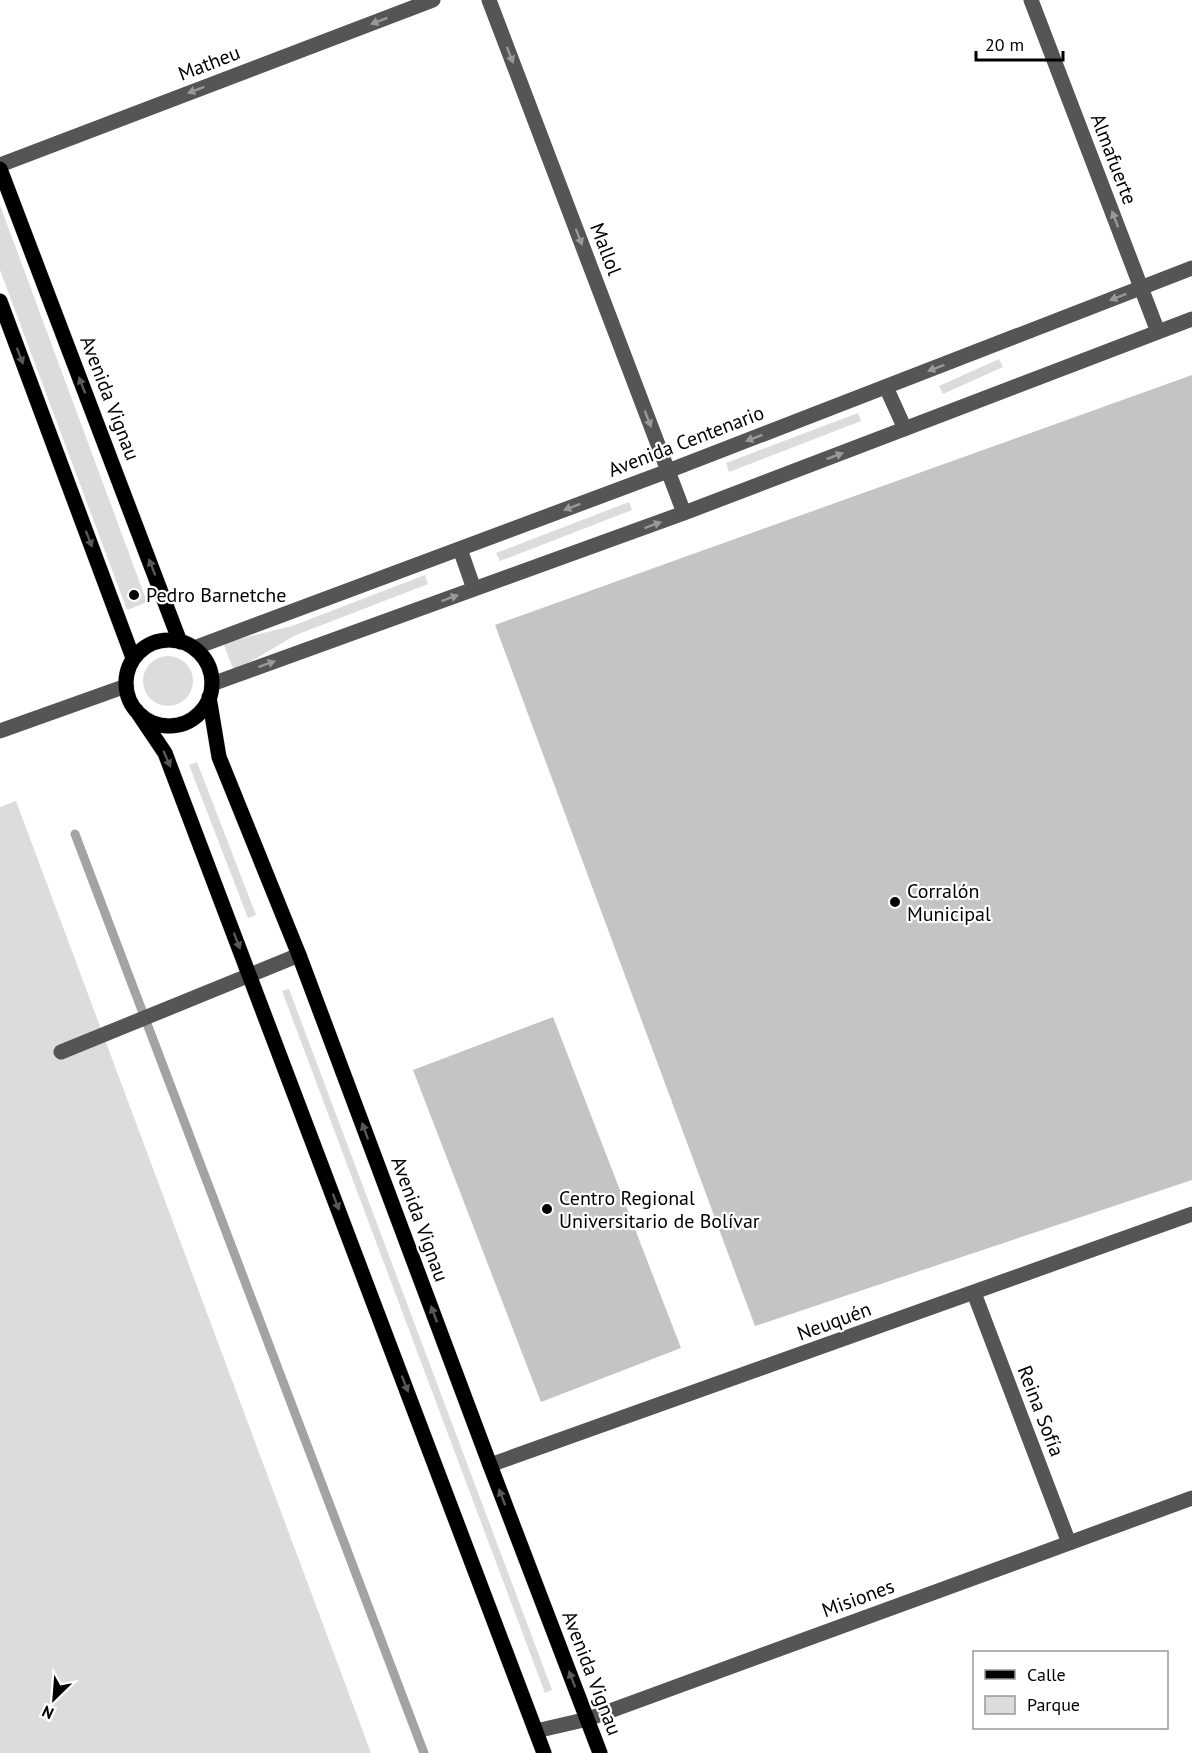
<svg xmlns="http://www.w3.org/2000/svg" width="1192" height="1753" font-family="'PT Sans',sans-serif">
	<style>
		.green { fill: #dcdcdc }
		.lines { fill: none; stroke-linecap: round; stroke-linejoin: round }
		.stream { stroke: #a3a3a3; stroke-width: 9 }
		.building { fill: #c4c4c4 }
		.major-casing { stroke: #dbdbdb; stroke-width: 16 }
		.minor { stroke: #555; stroke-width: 15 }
		.major { stroke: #000; stroke-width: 15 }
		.oneway { fill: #999 }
		.oneway2 { fill: #595959 }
		.poi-dot { fill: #000; stroke: #fff; stroke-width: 2 }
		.labels { text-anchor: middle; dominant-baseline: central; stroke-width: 4.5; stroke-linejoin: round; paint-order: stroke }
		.street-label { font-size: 20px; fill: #000; stroke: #fff }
		.poi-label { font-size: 20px; fill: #000; stroke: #fff; text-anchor: start }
	</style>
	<rect width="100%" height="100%" fill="#fff"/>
	<path class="green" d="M0 205 147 602 127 610 0 270Z
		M999 359 1003 367 943 394 939 386Z
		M858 413 861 421 729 472 726 463Z
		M629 502 632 510 500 561 496 553Z
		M425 575 428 584 296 635 234 671 223 643 292 626Z
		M143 681a25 25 0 1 1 50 0a25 25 0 1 1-50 0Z
		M197 762 256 915 248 918 189 765Z
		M16 801 371 1753H0V807Z
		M289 989 552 1690 545 1693 282 991Z"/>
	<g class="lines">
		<path class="stream" d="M75 834 424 1753"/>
	</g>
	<path class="building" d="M1192 375V1180L755 1326 495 625Z
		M553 1017 681 1348 541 1402 413 1070Z"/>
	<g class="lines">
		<defs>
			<path id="major" d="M0 169 180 642
				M0 301 133 658
				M126 683a43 43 0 1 1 86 0a43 43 0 1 1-86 0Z
				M209 697 219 757 299 955 490 1465 600 1753
				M136 710 165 753 544 1753"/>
		</defs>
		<use href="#major" class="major-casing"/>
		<path class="minor" d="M489 0 684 513
			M1031 0 1158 332
			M0 165 433 0
			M886 387 905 429
			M460 549 474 589
			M194 648 668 471 1192 268
			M212 684 684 513 1192 319
			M0 731 126 686
			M61 1052 299 955
			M974 1293 1069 1543
			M490 1465 1192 1214
			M536 1731 588 1719 1192 1498"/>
		<use href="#major" class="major"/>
	</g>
	<defs><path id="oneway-solid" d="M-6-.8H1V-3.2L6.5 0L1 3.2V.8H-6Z" transform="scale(1.5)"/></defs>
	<g class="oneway">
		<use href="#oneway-solid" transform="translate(379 21) rotate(159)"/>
		<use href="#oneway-solid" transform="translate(510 55) rotate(69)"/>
		<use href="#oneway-solid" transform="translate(196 90) rotate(159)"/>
		<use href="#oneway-solid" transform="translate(1115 219) rotate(-111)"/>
		<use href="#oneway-solid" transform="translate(579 237) rotate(69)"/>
		<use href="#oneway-solid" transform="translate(1118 297) rotate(159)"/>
		<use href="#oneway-solid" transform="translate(936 368) rotate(159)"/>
		<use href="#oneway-solid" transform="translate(648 419) rotate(69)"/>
		<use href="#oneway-solid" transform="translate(754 438) rotate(159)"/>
		<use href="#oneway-solid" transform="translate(835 456) rotate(-21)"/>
		<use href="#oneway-solid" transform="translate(572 507) rotate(159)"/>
		<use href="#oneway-solid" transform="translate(653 525) rotate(-20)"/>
		<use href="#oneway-solid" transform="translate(450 598) rotate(-20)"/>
		<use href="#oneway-solid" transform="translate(267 664) rotate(-20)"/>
	</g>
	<g class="oneway2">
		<use href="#oneway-solid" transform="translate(20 356) rotate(69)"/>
		<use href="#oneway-solid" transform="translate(82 385) rotate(-111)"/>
		<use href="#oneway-solid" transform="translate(89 539) rotate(69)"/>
		<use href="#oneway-solid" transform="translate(152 567) rotate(-111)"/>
		<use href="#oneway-solid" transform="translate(167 759) rotate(66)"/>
		<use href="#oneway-solid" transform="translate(237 941) rotate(69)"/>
		<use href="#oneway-solid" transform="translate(365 1131) rotate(-110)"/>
		<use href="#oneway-solid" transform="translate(336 1202) rotate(69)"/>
		<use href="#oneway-solid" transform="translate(434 1314) rotate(-110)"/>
		<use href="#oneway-solid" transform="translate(405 1384) rotate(69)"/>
		<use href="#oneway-solid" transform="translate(502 1497) rotate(-111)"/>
		<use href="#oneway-solid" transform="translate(572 1679) rotate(-111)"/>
	</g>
	<g class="poi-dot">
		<circle cx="134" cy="595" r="6"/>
		<circle cx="895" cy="902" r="6"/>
		<circle cx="547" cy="1209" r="6"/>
	</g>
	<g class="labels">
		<g class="street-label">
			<text transform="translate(209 63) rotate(-21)">Matheu</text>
			<text transform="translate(1114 159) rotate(69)">Almafuerte</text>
			<text transform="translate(606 249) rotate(69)">Mallol</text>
			<text transform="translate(110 398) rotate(69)">Avenida Vignau</text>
			<text transform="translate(686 441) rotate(-21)">Avenida Centenario</text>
			<text transform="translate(420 1219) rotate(70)">Avenida Vignau</text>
			<text transform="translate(834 1321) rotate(-20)">Neuquén</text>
			<text transform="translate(1041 1411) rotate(69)">Reina Sofía</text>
			<text transform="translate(858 1598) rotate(-20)">Misiones</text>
			<text transform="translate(592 1673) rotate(69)">Avenida Vignau</text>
		</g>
		<g class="poi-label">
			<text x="146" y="595">Pedro Barnetche</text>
			<text x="907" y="891">Corralón<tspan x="907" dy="23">Municipal</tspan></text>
			<text x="559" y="1198">Centro Regional<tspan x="559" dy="23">Universitario de Bolívar</tspan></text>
		</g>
	</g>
	<rect x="973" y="1651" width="195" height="78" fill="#ffffff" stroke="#999999" stroke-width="1.5"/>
	<rect x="985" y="1670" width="30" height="9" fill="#000000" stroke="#999999" stroke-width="1.5"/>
	<text x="1027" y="1681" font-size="18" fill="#000000">Calle</text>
	<rect x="985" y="1696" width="30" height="18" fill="#dcdcdc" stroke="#999999" stroke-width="1.5"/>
	<text x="1027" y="1711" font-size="18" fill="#000000">Parque</text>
	<g transform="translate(54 1699) rotate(205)" stroke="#ffffff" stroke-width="4.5" paint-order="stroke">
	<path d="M0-4.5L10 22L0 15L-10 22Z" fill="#000000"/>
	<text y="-9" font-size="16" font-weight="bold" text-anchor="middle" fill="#000000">N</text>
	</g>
	<path d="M976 51v9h87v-9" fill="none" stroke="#000000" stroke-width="3"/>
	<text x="985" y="51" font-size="18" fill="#000000" stroke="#ffffff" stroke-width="4.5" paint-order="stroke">20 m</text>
</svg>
